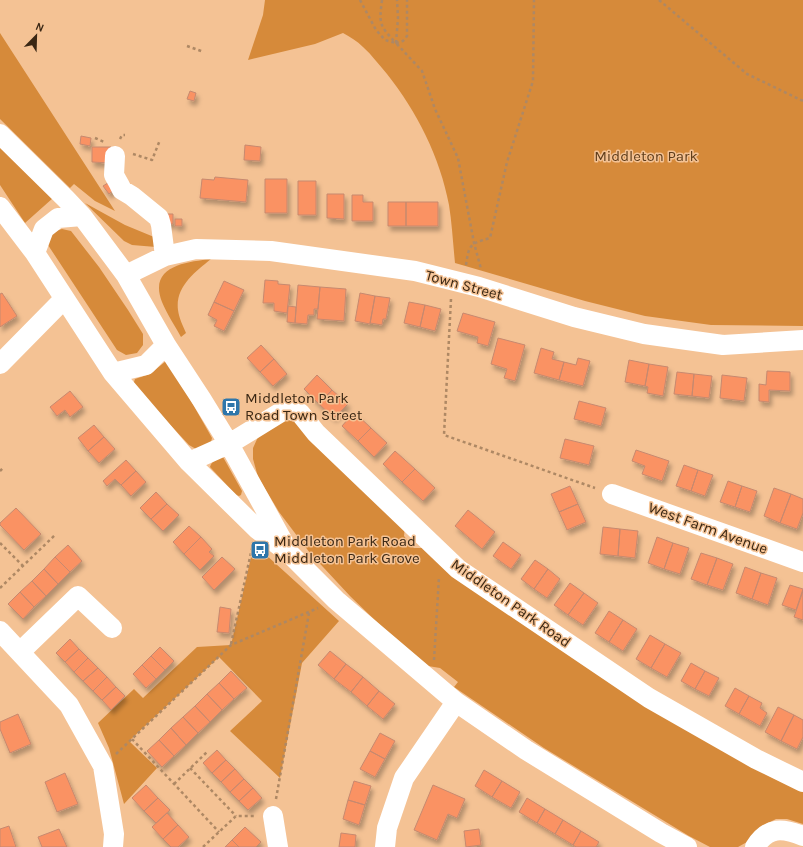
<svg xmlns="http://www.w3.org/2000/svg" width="803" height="847" font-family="Karla,sans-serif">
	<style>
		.green { fill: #d68a3a }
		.building { fill: #fa9264; stroke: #c6896f; filter: url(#shadow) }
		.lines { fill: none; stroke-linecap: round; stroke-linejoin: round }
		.path { stroke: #ae8864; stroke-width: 2.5; stroke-dasharray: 3 3; stroke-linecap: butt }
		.minor { stroke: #fff; stroke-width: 20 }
		.labels { text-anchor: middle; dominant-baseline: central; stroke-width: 3; stroke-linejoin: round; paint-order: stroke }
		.park-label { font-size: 15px; fill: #5e3c1a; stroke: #f4c294 }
		.street-label { font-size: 15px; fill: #3a2714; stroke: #f4c294 }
		.poi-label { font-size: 15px; fill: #3a2714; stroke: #f4c294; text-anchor: start }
	</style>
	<defs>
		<filter id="shadow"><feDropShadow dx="2.5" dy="4.5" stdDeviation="2" flood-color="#0004"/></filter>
	</defs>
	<rect width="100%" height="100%" fill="#f4c294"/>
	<path class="green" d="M265 0H803V326L711 325 645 316 585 301 455 263C453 243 452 224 449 205 440 157 417 112 387 74 379 65 372 55 363 47 357 41 350 37 343 33L315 44 248 60 263 15Z
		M0 33 115 211 95 201 74 184 70 188 0 119Z
		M0 146 53 198 25 223 0 185Z
		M85 203 125 225 154 237 156 247 132 245 124 241Z
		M62 229 71 231 99 267 128 310 143 334V345L137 353 126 355 117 350 48 245C50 236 52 231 62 229Z
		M211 259C195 272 175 287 178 310 179 318 183 326 186 333L181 337C175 326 167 314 162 302 148 266 186 262 211 259Z
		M166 361 169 362 212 438 211 442 196 449 189 445 133 385 135 379 150 374Z
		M281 418 298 422 405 526 404 536 414 548H425L803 789V824L787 819H776L766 824 747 842 738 847H710L689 836 544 748 454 687 458 682 440 668 428 666 383 628 350 596 310 553 279 512 258 477 253 459V448L258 437Z
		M223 457 242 491 241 495 239 496 236 495 210 467C212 460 217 459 223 457Z
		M254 544 339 621 302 663 280 778 230 731 262 701 219 657 129 741 157 768 124 804 109 748 98 723 134 689 143 698 197 647 231 645Z"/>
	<path class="building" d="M190 91 196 93 194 101 187 99Z
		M81 136 91 138 90 146 80 144Z
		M245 145 261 147 260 161 244 160Z
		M92 147H111L110 163 92 162Z
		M215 177 248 180 246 202 200 198 202 179 214 180Z
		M265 179H287V213H265Z
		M111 181 116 188 109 194 103 186Z
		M298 181H316V215H298Z
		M327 194H344V219L327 218Z
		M352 195H363V202H373V221H352Z
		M388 202H406V226H388Z
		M406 202H438V226H406Z
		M166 214H173V224H166Z
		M175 219H182V226H175Z
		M265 280 278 281V284L290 285 287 313 274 311V303H263Z
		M224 281 244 290 234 311 214 302Z
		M298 285 320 287 318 309H314V315H308L307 324 295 323Z
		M320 287 346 289 344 321 317 319Z
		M2 293 17 316 0 327V294Z
		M360 293 375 296 370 324 355 321Z
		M375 296 390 298 386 319H383L382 325 370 323Z
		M214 302 234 311 224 331 214 326 217 320 208 315Z
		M409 302 425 305 420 327 404 323Z
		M425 305 441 309 435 331 420 327Z
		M288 306 296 307 295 323 287 322Z
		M463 313 495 322 488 346 477 343 478 337 457 331Z
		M498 338 525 345 515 381 504 378 507 369 491 364Z
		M261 345 274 359 260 372 247 358Z
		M541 348 554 352 552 359 564 362 559 380 534 373Z
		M578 358 590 361 583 386 559 380 564 362 576 365Z
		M274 359 287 374 273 386 260 372Z
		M629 360 649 364 645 386 625 382Z
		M649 364 668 367 663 396 647 393 648 387 645 386Z
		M767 371 790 372V391L769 390V402L759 401V384L766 385Z
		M677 372 694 374 692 396 674 394Z
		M694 374 712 376 709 398 692 396Z
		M317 375 332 390 319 404 304 389Z
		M722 375 747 378 744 401 720 398Z
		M332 390 348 404 334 418 319 404Z
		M70 391 83 407 70 417 65 410 57 416 50 407Z
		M579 401 606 408 601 426 574 419Z
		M354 412 371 428 358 441 342 426Z
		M94 425 104 437 88 451 78 438Z
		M371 428 387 443 374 457 358 441Z
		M104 437 115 449 99 463 88 451Z
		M565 439 594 446 589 465 560 458Z
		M636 450 669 461 662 481 642 474 645 466 632 461Z
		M395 451 415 469 402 482 383 464Z
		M126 460 136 471 121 485 115 479 107 486 103 481Z
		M684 465 698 470 691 491 676 486Z
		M415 469 435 488 423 501 402 482Z
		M698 470 713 475 705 496 691 491Z
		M136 471 146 482 131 496 121 485Z
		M728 481 742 486 735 507 720 502Z
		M570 486 578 504 559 512 551 494Z
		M742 486 757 491 750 512 735 507Z
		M774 488 791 494 780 523 764 516Z
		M156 492 167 504 151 519 140 508Z
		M791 494 803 499V513L797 529 780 523Z
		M167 504 179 515 163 531 151 519Z
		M578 504 586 522 567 530 559 512Z
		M16 508 41 534 24 550 0 525V523Z
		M468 510 495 532 482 549 455 526Z
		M189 526 201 537 184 554 173 542Z
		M603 527 620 529 618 556 600 554Z
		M620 529 638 531 635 558 618 556Z
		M201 537 212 549 209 552 214 556 200 570 184 554Z
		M657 537 673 543 664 569 648 563Z
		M503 542 521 555 511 569 493 556Z
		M673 543 689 548 680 574 664 569Z
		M68 545 82 561 70 572 55 557Z
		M701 553 717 558 707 585 691 579Z
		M55 557 70 572 58 584 44 569Z
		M222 557 235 569 214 590 202 577Z
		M717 558 733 564 723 590 707 585Z
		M535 560 548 569 534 589 521 579Z
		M745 567 761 573 752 599 736 593Z
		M44 569 58 584 46 596 32 581Z
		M548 569 560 579 547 598 534 589Z
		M761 573 777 578 768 605 752 599Z
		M32 581 46 596 34 607 20 592Z
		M570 583 584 593 568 615 554 605Z
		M790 585 803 589 796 610 782 605Z
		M803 591V620L794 617Z
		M20 592 34 607 23 619 8 604Z
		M584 593 598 603 583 625 568 615Z
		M220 607 231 609 229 633 217 632Z
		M609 611 623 620 609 642 595 633Z
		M623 620 637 629 623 651 609 642Z
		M650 635 665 644 651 668 636 659Z
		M70 639 79 649 65 662 56 653Z
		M665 644 681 653 667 677 651 668Z
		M160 647 174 661 165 670 151 656Z
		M79 649 88 658 74 672 65 662Z
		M330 651 346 664 334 679 318 665Z
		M151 656 165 670 156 679 142 665Z
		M88 658 98 668 83 681 74 672Z
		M691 663 705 671 695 689 681 681Z
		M346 664 363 677 351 692 334 679Z
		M142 665 156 679 146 688 133 674Z
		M98 668 107 677 93 691 83 681Z
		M231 671 247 688 234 699 219 683Z
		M705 671 719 678 709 696 695 689Z
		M107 677 116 687 102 700 93 691Z
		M363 677 379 691 367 706 351 692Z
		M219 683 234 699 222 710 207 694Z
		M116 687 125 696 111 710 102 700Z
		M735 688 749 696 739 714 725 706Z
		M379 691 395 704 383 719 367 706Z
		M207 694 222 710 210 722 195 706Z
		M749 696 762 703 760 708 767 713 760 726 739 714Z
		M195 706 210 722 198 733 183 717Z
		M778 707 794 715 781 741 765 732Z
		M18 714 31 744 10 753 0 729V722Z
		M794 715 803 720V737L797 749 781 741Z
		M183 717 198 733 186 745 171 728Z
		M171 728 186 745 174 756 159 740Z
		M380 733 395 741 385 759 370 751Z
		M159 740 174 756 162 767 147 751Z
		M217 750 226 760 212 773 203 763Z
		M370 751 385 759 375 777 360 769Z
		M226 760 235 769 221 782 212 773Z
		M235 769 244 779 230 792 221 782Z
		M484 770 502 781 492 797 475 786Z
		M65 773 78 804 57 812 45 782Z
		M244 779 253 788 239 801 230 792Z
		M354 781 371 786 365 805 348 800Z
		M502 781 520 792 511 808 492 797Z
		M146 785 158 798 144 811 132 798Z
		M433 785 465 799 457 818 448 814 437 840 414 830Z
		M253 788 262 798 248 810 239 801Z
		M158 798 170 810 156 823 144 811Z
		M527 798 545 809 537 823 519 812Z
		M348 800 365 805 359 825 343 819Z
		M545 809 563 820 555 834 537 823Z
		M167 813 178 825 163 839 152 827Z
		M563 820 581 831 573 845 555 834Z
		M178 825 189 837 178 847H171L163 839Z
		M9 826 16 847H0V829Z
		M245 827 261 842 256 847H239L232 840Z
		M59 829 67 847H42L38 837Z
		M479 829 481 845 466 847 464 831Z
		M581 831 599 842 596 847H576L573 845Z
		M341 833 356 835 355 847H339Z
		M232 840 239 847H225Z"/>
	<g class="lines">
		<path class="path" d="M360 0 376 30 385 40 396 43 422 71 435 109 458 158 474 243 481 269
			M382 0C379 24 379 25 396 43L403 41 407 36V0
			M659 0 747 74 803 101
			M396 43 398 18 397 0
			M187 46 204 52
			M95 138 104 142
			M120 139 122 135H125
			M133 154 152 160 160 140
			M466 265C469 244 470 244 490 238L507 162 533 81 534 0
			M451 299 444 435 595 488
			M0 471 3 468
			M0 543 23 566
			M0 588 55 535
			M231 644 252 548
			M434 660 439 577
			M132 739 219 832
			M116 754 231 645 318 608
			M190 768 236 816
			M174 784 207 752
			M276 799 309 613
			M203 847 236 816H255"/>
		<path class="minor" d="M0 134 66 199 82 216 126 275 166 345 202 400 229 444 286 547
			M115 156 114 175 119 184 122 190 132 196 159 218 161 225 165 256
			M0 207 35 253 113 373 189 462 257 529 289 553 336 600 456 702 526 750 661 833 687 847
			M35 253 44 229 58 218 82 216
			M126 275 165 256 196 249 271 251 415 271 479 287 574 317 644 334 723 345 803 340
			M0 364 64 299
			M113 373 146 365 166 345
			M189 462 229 444 286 409 300 413 316 433 458 569 649 698 756 759 803 782
			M612 494 803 562
			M0 631 69 705 103 766 114 834 113 847
			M20 652 78 596 112 628
			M273 816 278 847
			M385 847 387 828 404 778 456 702
			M755 847C768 826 783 828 803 836"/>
	</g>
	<defs>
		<symbol id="bus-square" viewBox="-11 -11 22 22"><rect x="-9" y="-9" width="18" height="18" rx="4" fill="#2e76aa" stroke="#f4c294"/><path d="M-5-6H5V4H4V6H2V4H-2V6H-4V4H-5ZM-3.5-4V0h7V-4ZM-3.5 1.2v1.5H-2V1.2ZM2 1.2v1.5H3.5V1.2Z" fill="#fff"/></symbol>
	</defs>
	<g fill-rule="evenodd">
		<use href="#bus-square" x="220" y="396" width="22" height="22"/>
		<use href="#bus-square" x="249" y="539" width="22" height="22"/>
	</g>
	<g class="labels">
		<g class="park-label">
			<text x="646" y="156">Middleton Park</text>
		</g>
		<g class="street-label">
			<text transform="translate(464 285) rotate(15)">Town Street</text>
			<text transform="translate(708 528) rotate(20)">West Farm Avenue</text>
			<text transform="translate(511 603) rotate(35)">Middleton Park Road</text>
		</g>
		<g class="poi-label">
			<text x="245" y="398">Middleton Park<tspan x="245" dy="17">Road Town Street</tspan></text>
			<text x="274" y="541">Middleton Park Road<tspan x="274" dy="17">Middleton Park Grove</tspan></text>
		</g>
	</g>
	<g transform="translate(36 36) rotate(23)" stroke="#f4c294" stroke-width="3" paint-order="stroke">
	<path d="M0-3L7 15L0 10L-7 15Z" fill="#3a2714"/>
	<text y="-6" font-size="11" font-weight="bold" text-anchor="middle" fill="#3a2714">N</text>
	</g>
</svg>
